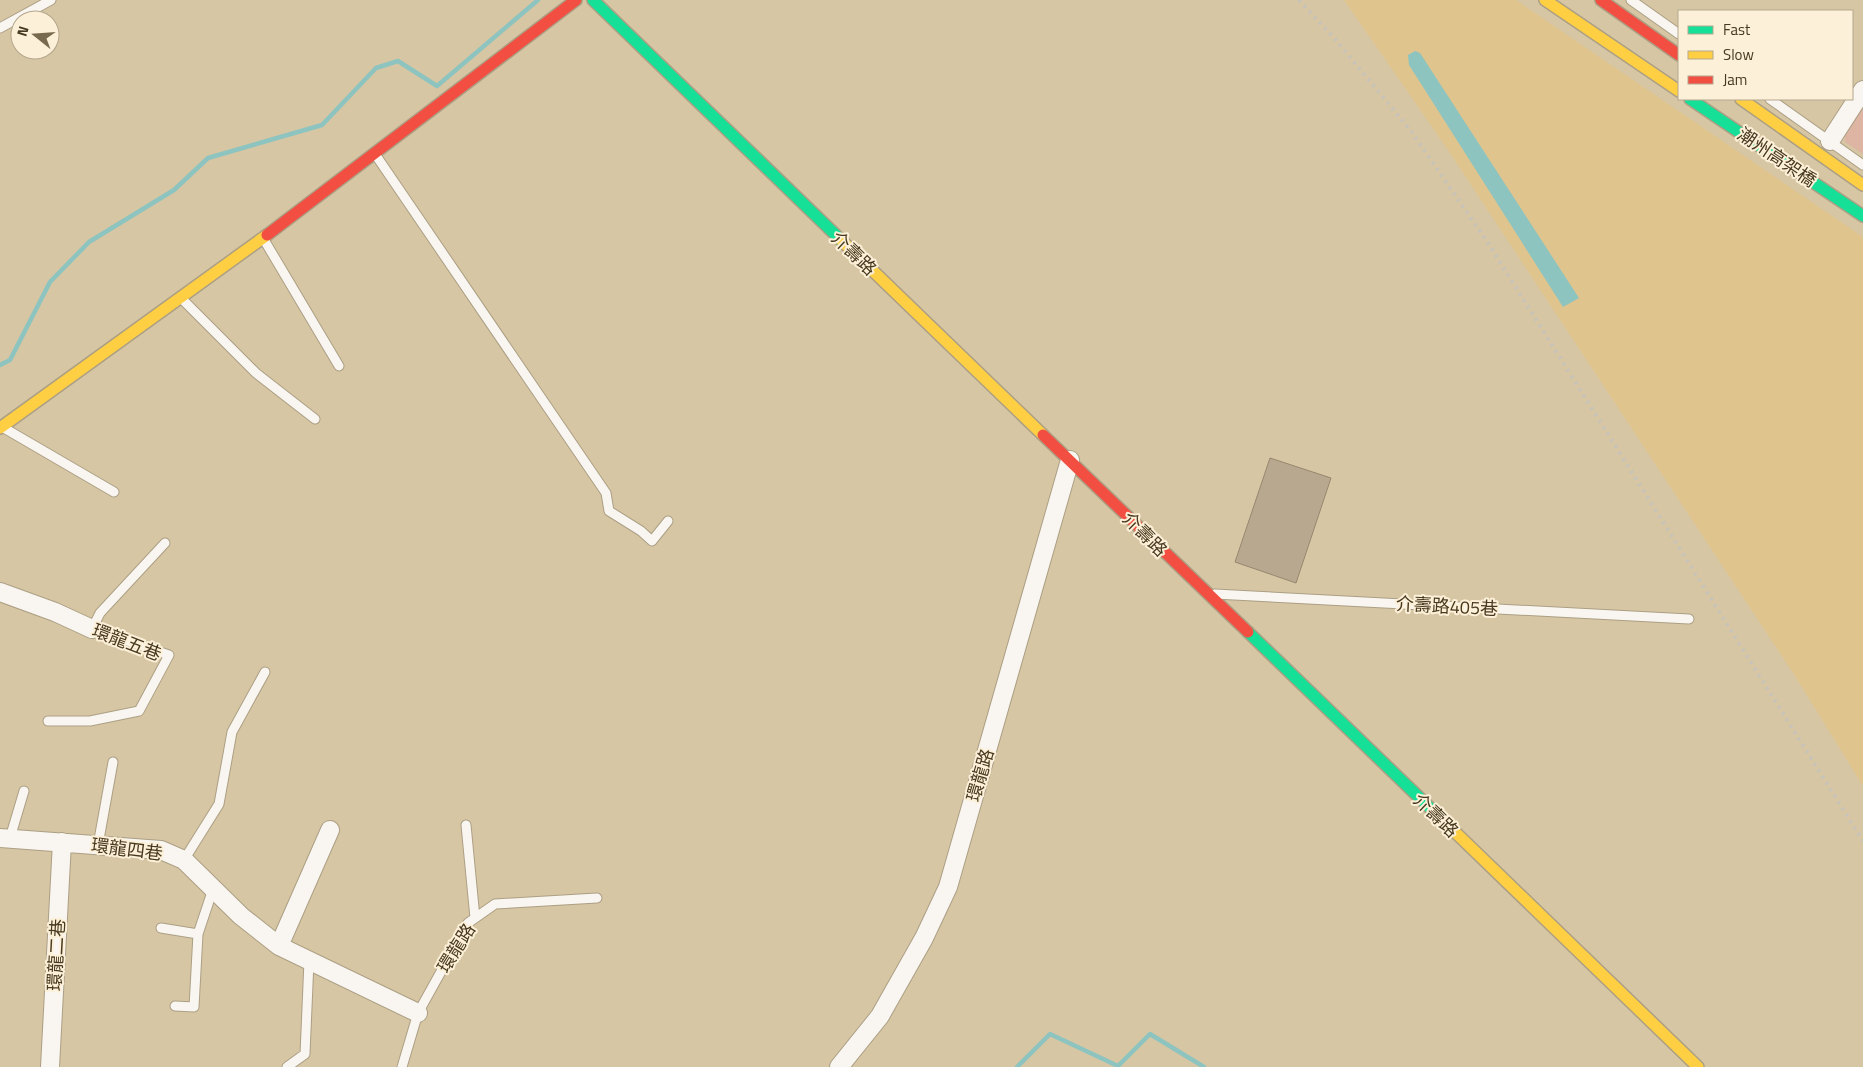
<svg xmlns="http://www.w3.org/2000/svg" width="1863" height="1067" font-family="'Titillium Web','Noto Sans TC',sans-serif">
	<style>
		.built { fill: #dfc48e }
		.green { fill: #deb4a2 }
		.water { fill: #8ec4bf }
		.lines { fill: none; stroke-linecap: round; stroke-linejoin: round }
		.stream { stroke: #8ec4bf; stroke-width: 4.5 }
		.building { fill: #b8a890; stroke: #97876e }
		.lane-casing { stroke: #ac9f84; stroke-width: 11 }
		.street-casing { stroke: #ac9f84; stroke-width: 20 }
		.fast-casing { stroke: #ac9f84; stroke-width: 14 }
		.slow-casing { stroke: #ac9f84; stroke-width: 14 }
		.jam-casing { stroke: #ac9f84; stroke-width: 14 }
		.lane { stroke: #f9f6f1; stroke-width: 9 }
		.street { stroke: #f9f6f1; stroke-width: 18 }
		.fast { stroke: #16e098; stroke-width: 11 }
		.slow { stroke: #ffcf43; stroke-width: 11 }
		.jam { stroke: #f24e42; stroke-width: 11 }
		.rail { stroke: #c8c3b9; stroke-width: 4; stroke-dasharray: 2.5 5; stroke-linecap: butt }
		.labels { text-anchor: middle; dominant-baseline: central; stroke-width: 4; stroke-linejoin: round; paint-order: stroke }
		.street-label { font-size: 18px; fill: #46391f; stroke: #fdf0d8 }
	</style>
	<rect width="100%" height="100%" fill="#d6c6a4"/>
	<path class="built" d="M1344 0H1516L1863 237V786L1795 676 1448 150Z"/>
	<path class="green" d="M1863 105V154L1845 142V135Z"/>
	<path class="water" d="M1415 51 1420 53 1579 298 1563 307 1409 65 1408 55Z"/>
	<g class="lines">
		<path class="stream" d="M0 365 10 360 50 282 89 242 174 190 208 158 322 125 376 68 398 61 437 86 538 0
			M1017 1067 1050 1034 1118 1066 1150 1034 1204 1067"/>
	</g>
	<path class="building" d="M1270 458 1331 478 1296 583 1235 562Z"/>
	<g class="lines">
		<defs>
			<path id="lane" d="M1631 0 1679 34
				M0 28 51 0
				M1770 99 1863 165
				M375 154 606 493 609 511 641 531 652 541 668 521
				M263 238 339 366
				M181 298 256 373 315 419
				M4 428 114 492
				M1215 594 1689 619
				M48 721H90L139 711 169 655 92 629 100 613 165 543
				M466 825 475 918
				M10 838 24 791
				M98 845 113 762
				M184 860 219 804 232 732 265 672
				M161 928 198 934
				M175 1006 194 1007 198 934 213 889
				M287 1067 305 1054 309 961
				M402 1067 418 1013 468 923 495 904 597 898"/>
			<path id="street" d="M1830 141 1863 90
				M0 592 55 612 92 629
				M0 838 161 850 184 860 241 916 279 946 418 1013
				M279 946 330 830
				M50 1067 62 842
				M839 1067 880 1016 924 938 948 887 1070 460"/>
			<path id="fast" d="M593 0 842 241
				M1690 99 1863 216
				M1248 632 1456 833"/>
			<path id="slow" d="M1545 0 1679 91
				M1741 99 1863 185
				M842 241 1043 435
				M0 428 267 235
				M1456 833 1698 1067"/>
			<path id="jam" d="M1601 0 1679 55
				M267 235 576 0
				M1043 435 1248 632"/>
		</defs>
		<use href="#lane" class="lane-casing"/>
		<use href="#street" class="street-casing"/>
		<use href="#fast" class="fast-casing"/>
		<use href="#slow" class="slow-casing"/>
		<use href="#jam" class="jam-casing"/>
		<use href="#lane" class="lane"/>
		<use href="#street" class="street"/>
		<use href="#fast" class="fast"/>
		<use href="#slow" class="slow"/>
		<use href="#jam" class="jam"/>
		<path class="rail" d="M1299 0 1335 39 1411 131 1488 243 1863 841"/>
	</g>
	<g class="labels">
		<g class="street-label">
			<text transform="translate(1777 157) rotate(34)">潮州高架橋</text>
			<text transform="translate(854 253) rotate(44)">介壽路</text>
			<text transform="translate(1145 534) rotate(45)">介壽路</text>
			<text transform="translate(1447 606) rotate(3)">介壽路405巷</text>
			<text transform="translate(127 642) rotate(21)">環龍五巷</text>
			<text transform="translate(980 775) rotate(-74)">環龍路</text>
			<text transform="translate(1436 815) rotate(44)">介壽路</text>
			<text transform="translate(127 849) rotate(7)">環龍四巷</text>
			<text transform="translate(456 948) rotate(-58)">環龍路</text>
			<text transform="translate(56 955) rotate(-87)">環龍二巷</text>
		</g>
	</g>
	<rect x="1678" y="10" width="175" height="90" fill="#fdf0d8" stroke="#b4a78e"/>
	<rect x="1688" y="26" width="25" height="8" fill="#16e098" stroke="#b4a78e"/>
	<text x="1723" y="35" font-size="15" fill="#46391f">Fast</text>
	<rect x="1688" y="51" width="25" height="8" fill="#ffcf43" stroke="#b4a78e"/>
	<text x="1723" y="60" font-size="15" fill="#46391f">Slow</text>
	<rect x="1688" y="76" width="25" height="8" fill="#f24e42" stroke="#b4a78e"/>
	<text x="1723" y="85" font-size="15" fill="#46391f">Jam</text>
	<g transform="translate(35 35) rotate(287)"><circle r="24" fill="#fdf0d8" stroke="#b4a78e"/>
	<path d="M0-4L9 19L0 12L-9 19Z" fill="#786a4e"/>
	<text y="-8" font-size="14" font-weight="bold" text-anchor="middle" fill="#46391f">N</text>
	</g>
</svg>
